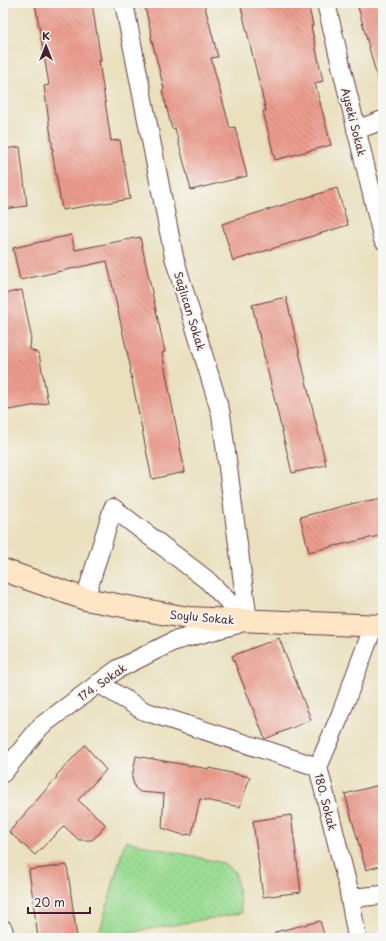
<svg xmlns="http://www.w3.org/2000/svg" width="386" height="941" font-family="'Playpen Sans',sans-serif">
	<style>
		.grass { fill: url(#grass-dots); stroke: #737e60 }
		.building { fill: url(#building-back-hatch) }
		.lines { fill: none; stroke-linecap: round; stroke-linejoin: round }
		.street-casing { stroke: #623c41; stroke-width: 20 }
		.secondary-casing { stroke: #623c41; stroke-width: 24 }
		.street { stroke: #fff; stroke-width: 18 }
		.secondary { stroke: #fee5c5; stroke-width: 22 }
		.labels { text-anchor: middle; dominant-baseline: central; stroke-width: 4; stroke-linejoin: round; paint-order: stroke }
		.street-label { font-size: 11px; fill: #4a1f2b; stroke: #f6f6f2 }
	</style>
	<defs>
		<pattern id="grass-dots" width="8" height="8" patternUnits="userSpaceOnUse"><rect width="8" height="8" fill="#9cdd94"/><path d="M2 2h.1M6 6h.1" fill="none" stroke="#88bd80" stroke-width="1.8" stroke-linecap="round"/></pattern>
		<pattern id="building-back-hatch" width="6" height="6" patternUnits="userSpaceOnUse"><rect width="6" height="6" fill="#ec9c8d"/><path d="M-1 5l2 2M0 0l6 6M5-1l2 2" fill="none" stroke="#c17f73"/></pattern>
	</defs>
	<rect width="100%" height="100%" fill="#f6f6f2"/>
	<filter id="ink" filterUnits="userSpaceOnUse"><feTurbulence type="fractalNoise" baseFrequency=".025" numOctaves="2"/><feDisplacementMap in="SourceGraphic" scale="8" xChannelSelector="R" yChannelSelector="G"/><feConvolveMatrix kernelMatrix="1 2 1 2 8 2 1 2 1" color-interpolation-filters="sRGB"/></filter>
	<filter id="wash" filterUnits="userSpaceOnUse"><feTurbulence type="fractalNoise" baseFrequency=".012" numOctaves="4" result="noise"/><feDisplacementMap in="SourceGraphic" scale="16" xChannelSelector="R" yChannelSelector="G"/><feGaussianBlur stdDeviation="0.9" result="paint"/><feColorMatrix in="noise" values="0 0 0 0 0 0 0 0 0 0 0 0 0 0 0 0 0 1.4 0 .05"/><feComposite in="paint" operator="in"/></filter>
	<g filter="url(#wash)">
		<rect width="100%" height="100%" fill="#eae0be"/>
		<path class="grass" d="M125 841 223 863 235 872 242 913 98 938Z"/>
		<g id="blocks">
			<path class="building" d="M35 3H92L101 61H99L111 141 120 140 130 199 62 210 52 151H53L44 86 49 85Z
				M144 3H204L218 57 211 58 230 128 235 127 247 176 191 190 175 128 172 129 162 90 164 89 151 37 152 36Z
				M240 3H308L313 26H311L323 81 315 83 331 145 275 160 263 111H266Z
				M357 3H383V80L378 81Z
				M20 147 27 206 3 209V149Z
				M337 188 348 225 233 261 222 224Z
				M71 235 75 250 140 237 165 352 162 353 185 472 152 479 130 370H131L107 261 20 280 13 248Z
				M22 290 31 335 30 349 39 354 48 403 9 410 3 387V294Z
				M286 297 326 465 292 473 252 305Z
				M383 498V535L309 552 300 517 355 503Z
				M279 638 311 720 265 739 232 656Z
				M85 745 106 770 78 800 105 824 100 833 92 840H79L64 826 35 855 9 832 57 777 56 776Z
				M136 756 209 769V768L250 777 240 807 200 799 192 834 183 835 162 828 164 794 140 792 135 788 132 778Z
				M383 784V865L366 870 345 794Z
				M291 815 301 892 263 897 253 821Z
				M67 865 77 938H38L29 870Z
				M320 921 325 938H276L275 932Z"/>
		</g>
	</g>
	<g filter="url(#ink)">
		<use href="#blocks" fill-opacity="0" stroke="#623c41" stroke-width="1"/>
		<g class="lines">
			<defs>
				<path id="street" d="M124 3 174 257 221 414 248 621
					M326 3 383 240
					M356 130 383 120
					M85 599 113 508 207 580 248 621
					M98 683 144 711 318 767
					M3 773 41 726 118 669 174 641 238 624
					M350 898 383 895
					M3 929 5 938
					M357 938 348 887 318 767 340 716 374 625"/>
				<path id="secondary" d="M3 570 85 599 188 618 383 626"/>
			</defs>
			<use href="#street" class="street-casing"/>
			<use href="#secondary" class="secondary-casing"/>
			<use href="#street" class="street"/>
			<use href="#secondary" class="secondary"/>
		</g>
	</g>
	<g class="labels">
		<g class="street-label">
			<text transform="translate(354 122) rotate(76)">Ayseki Sokak</text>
			<text transform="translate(190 311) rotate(73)">Sağlıcan Sokak</text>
			<text transform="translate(202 617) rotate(5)">Soylu Sokak</text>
			<text transform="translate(102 682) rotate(-35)">174. Sokak</text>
			<text transform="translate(326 802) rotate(76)">180. Sokak</text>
		</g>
	</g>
	<rect width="386" height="941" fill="none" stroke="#f6f6f2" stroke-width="16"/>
	<g transform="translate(46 46)" stroke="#f6f6f2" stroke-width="3" paint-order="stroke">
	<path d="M0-3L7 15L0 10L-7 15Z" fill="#4a1f2b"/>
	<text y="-6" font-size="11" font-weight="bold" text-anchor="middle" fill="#4a1f2b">K</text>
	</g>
	<path d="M28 907v6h62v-6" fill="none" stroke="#4a1f2b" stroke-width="2"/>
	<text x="34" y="907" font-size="12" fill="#4a1f2b" stroke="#f6f6f2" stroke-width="3" paint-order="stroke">20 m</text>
</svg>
